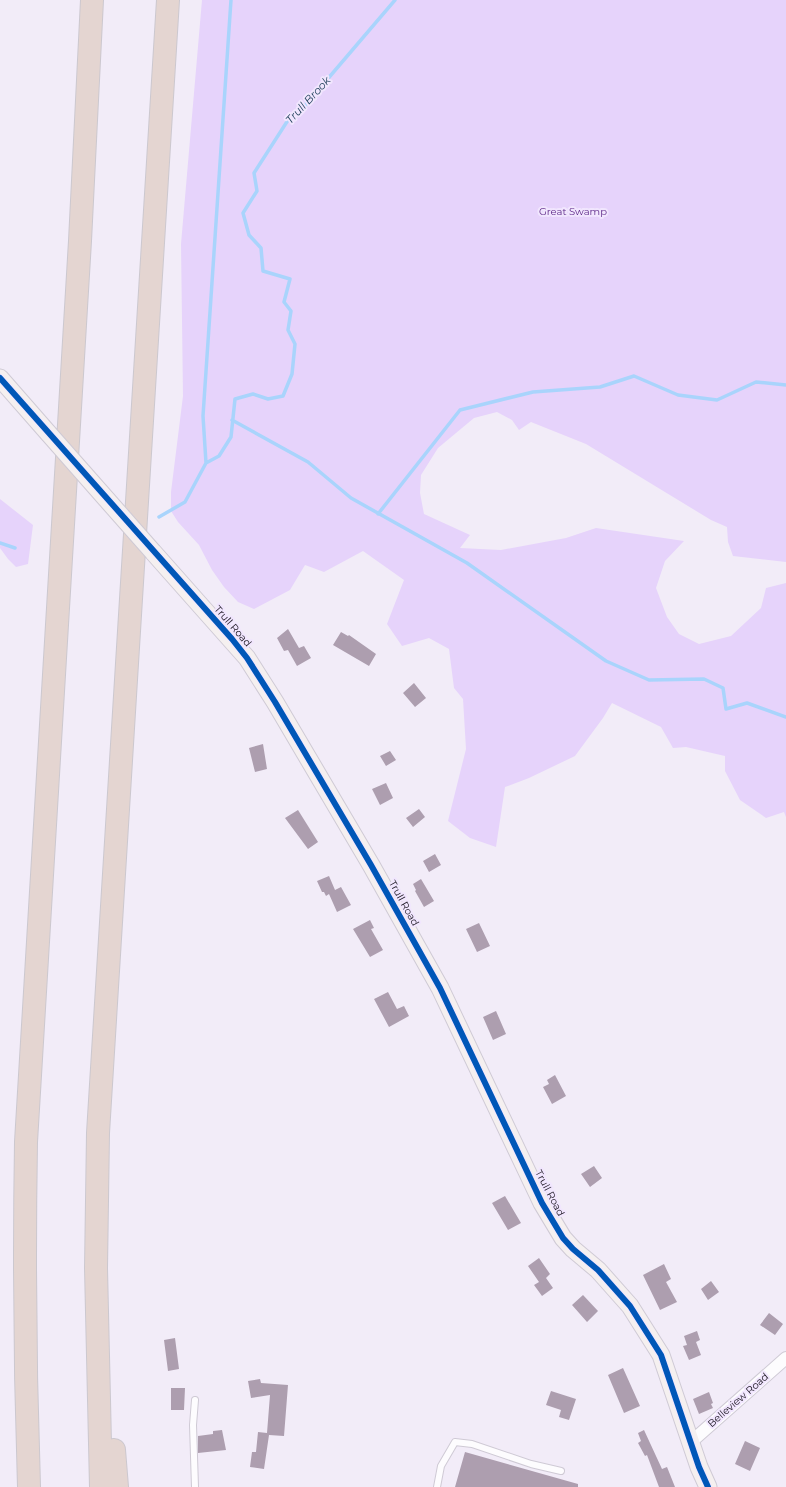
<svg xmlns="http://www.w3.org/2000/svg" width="786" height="1487" font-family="Montserrat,sans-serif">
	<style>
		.green { fill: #e6d3fb }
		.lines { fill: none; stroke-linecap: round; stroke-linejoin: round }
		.stream { stroke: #a9d4fc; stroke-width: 3.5 }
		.building { fill: #ad9eaf }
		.lane-casing { stroke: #cfcad5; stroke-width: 8 }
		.street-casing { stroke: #cfcad5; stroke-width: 14 }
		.secondary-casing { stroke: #cfcad5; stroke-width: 19 }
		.highway-casing { stroke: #ccc8cf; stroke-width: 24 }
		.lane { stroke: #fdfcfe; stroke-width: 6 }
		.street { stroke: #fdfcfe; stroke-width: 12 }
		.secondary { stroke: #f5f0f0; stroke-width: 17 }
		.highway { stroke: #e4d5d1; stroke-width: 22 }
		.secondary-bridge-casing { stroke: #cfcad5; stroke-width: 19; stroke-linecap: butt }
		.secondary-bridge { stroke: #f5f0f0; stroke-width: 17 }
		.cycleway-casing { stroke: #f1e6fe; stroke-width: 8 }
		.cycleway { stroke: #0057b8; stroke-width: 6 }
		.labels { text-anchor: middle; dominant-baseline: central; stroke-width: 4; stroke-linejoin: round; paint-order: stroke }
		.park-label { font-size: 10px; fill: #5d2887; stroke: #f1e6fe }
		.street-label { font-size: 10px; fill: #17121d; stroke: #f1e6fe }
		.water-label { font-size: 11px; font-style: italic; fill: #1a3c56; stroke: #f1e6fe }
	</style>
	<rect width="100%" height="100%" fill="#f2ecf8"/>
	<path class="green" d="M202 0H786V562L733 556 728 542 727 527 711 520 586 444 531 422 519 430 512 420 497 412 474 418 438 448 421 475 420 493 424 514 470 535 460 548 501 550 566 538 596 528 684 541 665 561 656 588 667 617 679 634 699 644 731 636 761 608 766 588 786 583V817L784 812 766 818 740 800 725 771V756L686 747 673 748 661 727 612 703 603 718 575 756 529 778 505 787 496 847 470 838 448 821 466 749 463 699 454 688 449 649 429 638 402 646 387 624 404 580 363 551 324 572 305 565 290 590 254 609 238 602 224 587 212 570 199 545 178 522 171 511V492L183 396 181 244Z
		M0 499 33 525 28 564 16 567 8 559 0 548Z"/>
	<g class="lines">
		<path class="stream" d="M232 420 308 462 351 498 467 563 606 661 649 680 704 679 723 688 726 709 747 703 786 717
			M206 463 203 416 231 0
			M378 514 460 410 533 392 600 387 634 376 678 395 717 400 756 382 786 385
			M159 517 185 502 206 463 219 456 231 437 235 399 253 394 268 399 283 396 292 374 295 344 288 330 291 311 284 302 290 279 263 271 261 248 249 235 243 213 257 191 254 173 290 117 302 109 395 0
			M0 543 15 548"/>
	</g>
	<path class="building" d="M288 629 299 648 304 646 311 658 297 666 288 650 284 651 277 638Z
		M341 632 348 636 349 635 376 654 369 666 333 645Z
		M414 683 426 698 415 707 403 693Z
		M263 744 267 769 255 772 249 748Z
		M390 751 396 760 386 766 380 756Z
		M386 783 393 798 380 805 372 789Z
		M419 809 425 817 413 827 406 818Z
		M298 810 318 842 308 849 285 818Z
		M435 854 441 865 429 872 423 861Z
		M329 876 335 890 341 887 351 905 337 912 329 894 326 896 324 892H322L317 881Z
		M421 879 434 901 424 907 415 891 416 890 413 884Z
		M370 920 374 928 371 929 383 950 370 957 353 929Z
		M479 923 490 946 477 952 466 929Z
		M388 992 397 1009 404 1006 409 1016 389 1027 374 999Z
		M496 1011 506 1034 493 1040 483 1017Z
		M555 1075 566 1096 552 1104 543 1087 549 1084 547 1080Z
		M594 1166 602 1178 590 1187 581 1174Z
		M505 1196 521 1223 508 1230 492 1203Z
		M539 1258 550 1274 546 1278 553 1288 542 1296 534 1285 539 1282 528 1266Z
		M664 1264 671 1279 666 1282 677 1302 660 1310 643 1275Z
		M711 1281 719 1292 708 1300 701 1289Z
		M583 1295 598 1311 587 1322 572 1305Z
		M769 1313 783 1324 775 1335 760 1325Z
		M697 1331 700 1340 696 1342 701 1355 689 1360 683 1346 687 1345 684 1336Z
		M175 1338 179 1369 168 1371 164 1340Z
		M623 1368 640 1406 624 1413 608 1375Z
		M260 1379 261 1383 288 1385 284 1436 269 1435 264 1469 250 1467 252 1452H256L258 1432 267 1433 270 1395 251 1398 248 1381Z
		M171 1388H185L184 1410H171Z
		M551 1391 576 1399 569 1420 559 1417 561 1410 546 1405Z
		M709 1392 713 1403 711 1404 713 1408 699 1414 693 1399Z
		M222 1430 226 1450 198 1453V1436L213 1434V1431Z
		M644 1430 662 1469 667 1467 675 1487H659L647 1455 645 1456 638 1443 641 1441 638 1433Z
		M745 1441 760 1448 750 1471 735 1464Z
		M465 1452 578 1484V1487H455Z"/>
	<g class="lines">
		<defs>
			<path id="lane" d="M195 1487 193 1425 195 1400
				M437 1487 441 1466 455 1442 472 1444 531 1464 561 1471"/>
			<path id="street" d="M691 1442 786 1358"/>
			<path id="secondary" d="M0 378 49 434
				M153 552 247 658 275 702 371 865 440 988 542 1203 563 1238 573 1249 598 1270 630 1306 661 1355 699 1467 708 1487"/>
			<path id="highway" d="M114 1450 117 1487
				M29 1487C25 1372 24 1257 26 1142L80 241 92 0
				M101 1487 96 1268 98 1133 168 0"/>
		</defs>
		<use href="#lane" class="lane-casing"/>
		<use href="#street" class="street-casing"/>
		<use href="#secondary" class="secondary-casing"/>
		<use href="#highway" class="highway-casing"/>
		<use href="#lane" class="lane"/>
		<use href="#street" class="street"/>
		<use href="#secondary" class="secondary"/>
		<use href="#highway" class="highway"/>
		<defs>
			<path id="secondary-bridge" d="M49 434 153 552"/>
		</defs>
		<use href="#secondary-bridge" class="secondary-bridge-casing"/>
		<use href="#secondary-bridge" class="secondary-bridge"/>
		<defs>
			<path id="cycleway" d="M0 378 232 639 247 658 275 702 371 865 440 988 542 1203 563 1238 573 1249 598 1270 630 1306 661 1355 699 1467 708 1487"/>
		</defs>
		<use href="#cycleway" class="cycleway-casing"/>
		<use href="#cycleway" class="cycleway"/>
	</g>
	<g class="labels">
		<g class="park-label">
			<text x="573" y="211">Great Swamp</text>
		</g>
		<g class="street-label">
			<text transform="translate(233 626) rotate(49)">Trull Road</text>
			<text transform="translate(404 903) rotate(61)">Trull Road</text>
			<text transform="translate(550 1193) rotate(62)">Trull Road</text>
			<text transform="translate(738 1400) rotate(-41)">Belleview Road</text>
		</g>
		<g class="water-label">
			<text transform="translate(308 100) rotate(-47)">Trull Brook</text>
		</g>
	</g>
</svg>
